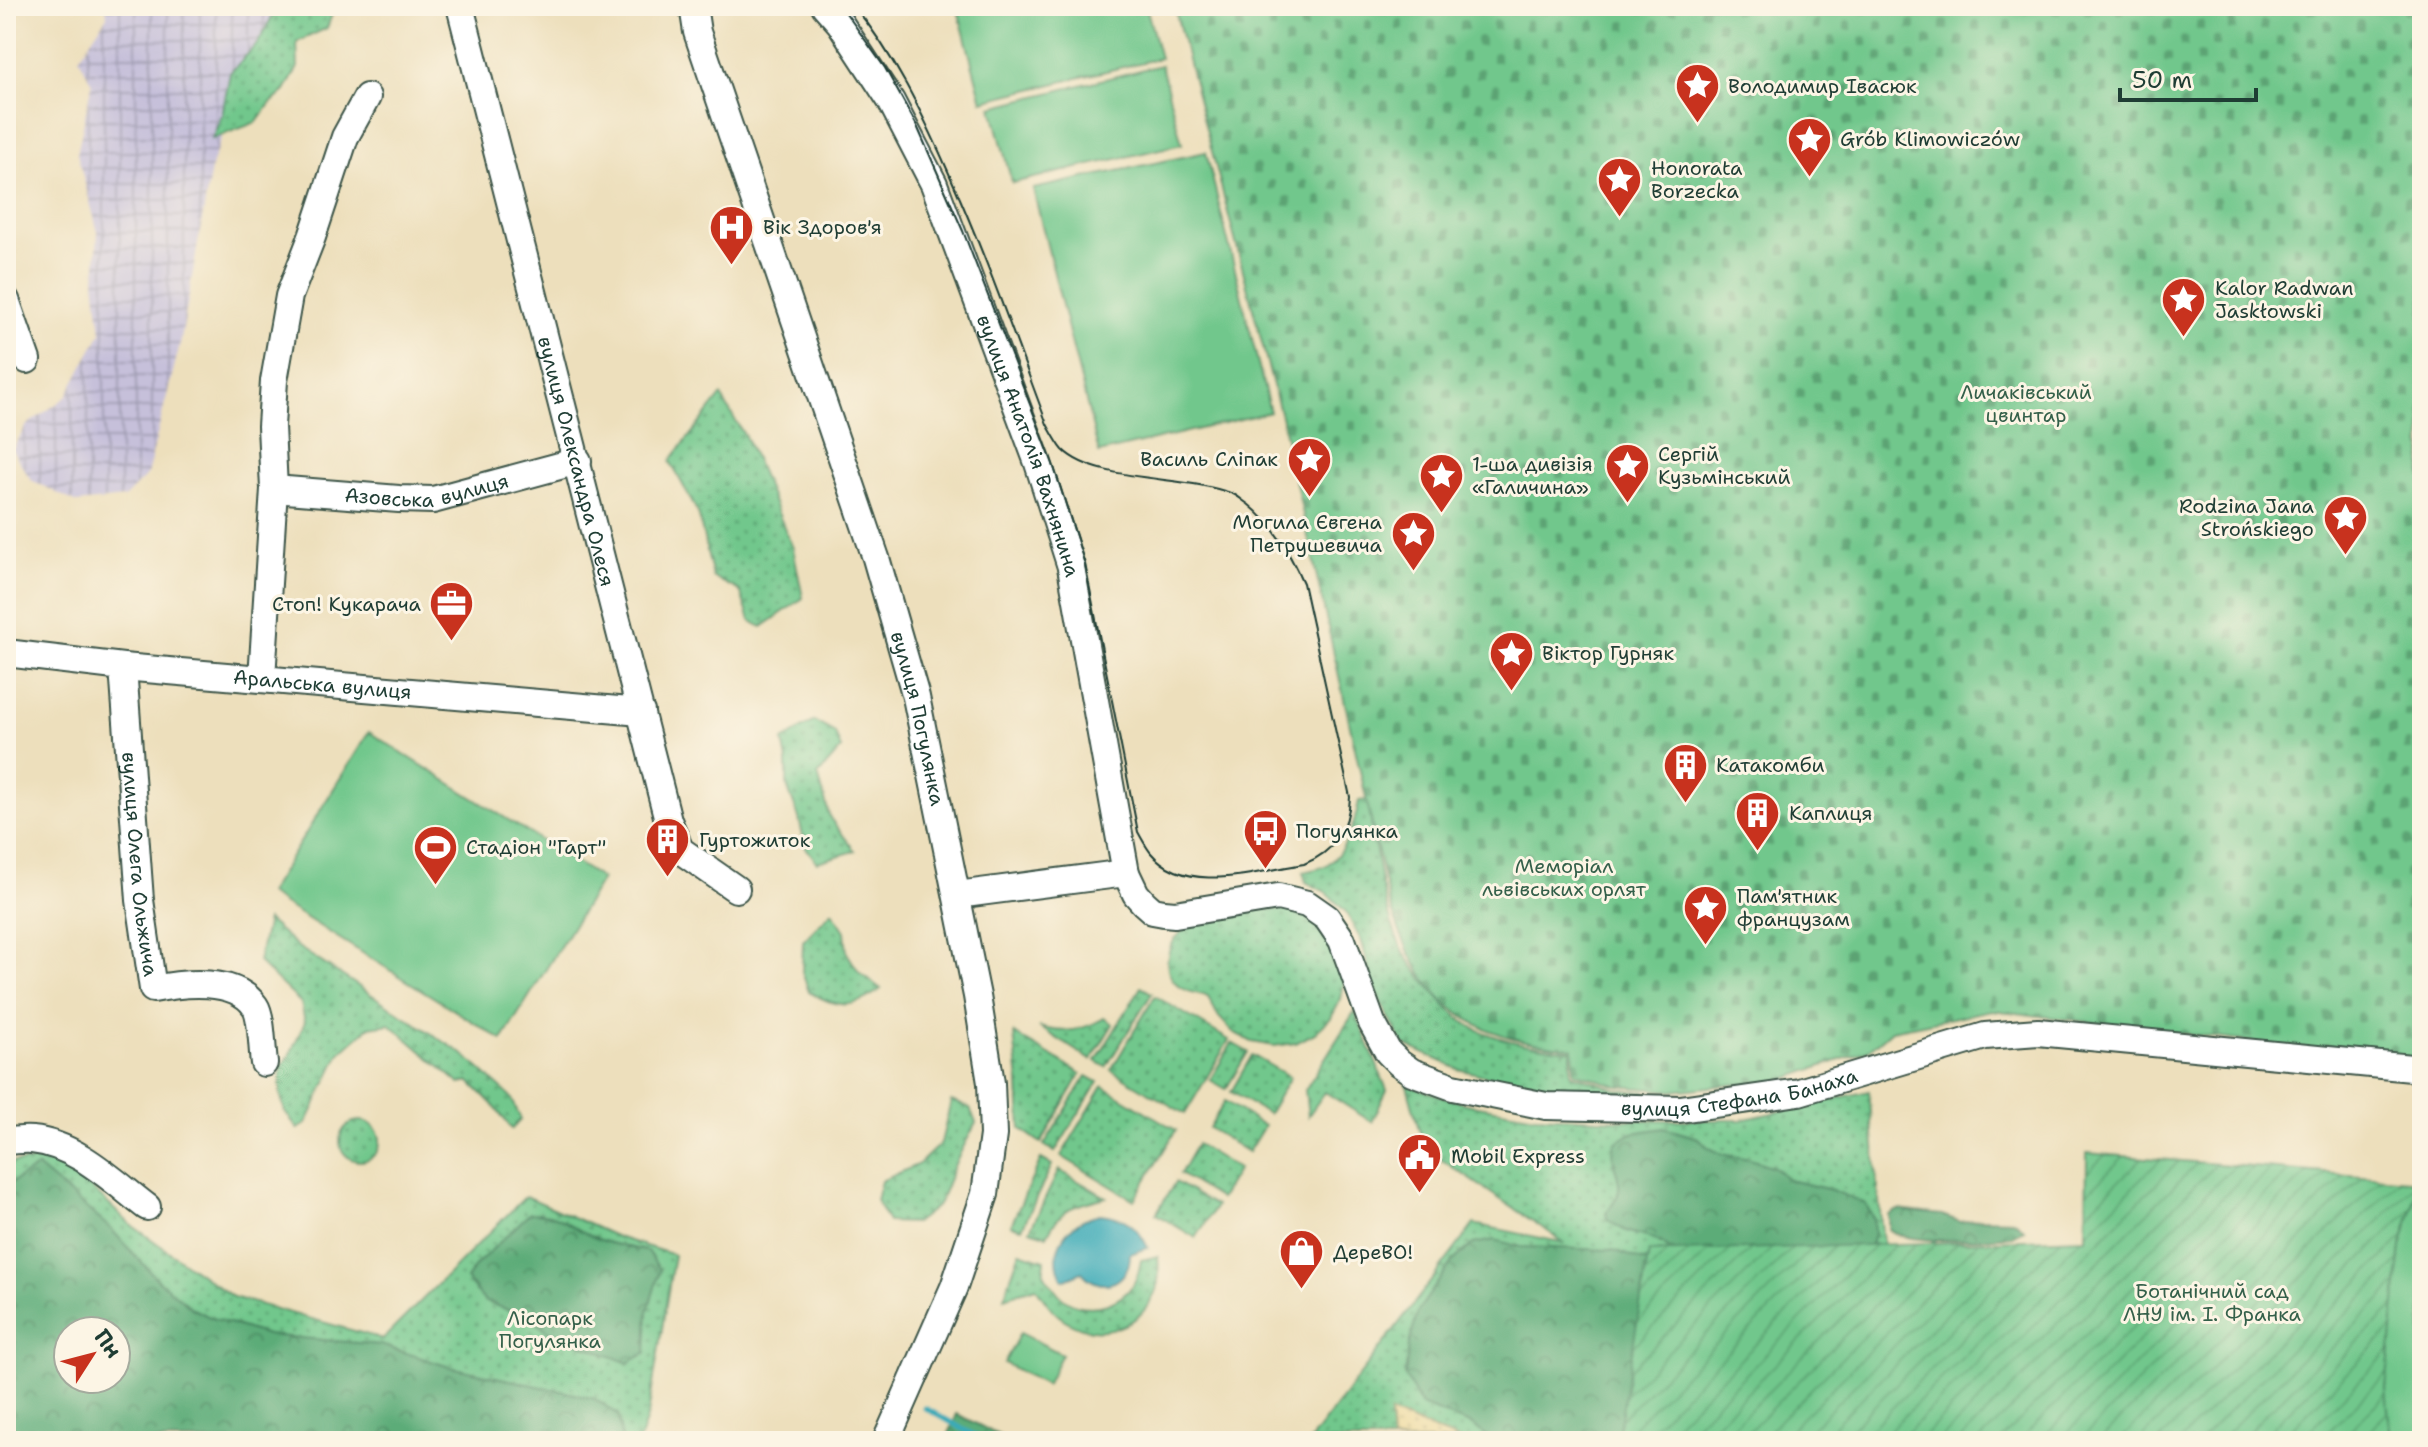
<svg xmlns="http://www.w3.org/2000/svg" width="2428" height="1447" font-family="'Shantell Sans',sans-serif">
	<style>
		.industrial { fill: url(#industrial-grid) }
		.grass { fill: url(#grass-dots); stroke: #488260; stroke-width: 2; fill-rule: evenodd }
		.forest { fill: url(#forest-crowns); stroke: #3e7456; stroke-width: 2; fill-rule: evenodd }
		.sand { fill: url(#sand-dots); stroke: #868c69; stroke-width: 2 }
		.cemetery { fill: url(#cemetery-stones); stroke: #488260; stroke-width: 2 }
		.garden { fill: url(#garden-furrows); stroke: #488260; stroke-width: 2 }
		.pitch { fill: #71c78c; stroke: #488260; stroke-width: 2 }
		.water { fill: #3aaab8; stroke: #2c7476; stroke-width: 2 }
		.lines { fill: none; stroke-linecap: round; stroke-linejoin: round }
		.stream { stroke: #3aaab8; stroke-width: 5 }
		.minor-casing { stroke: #3e5548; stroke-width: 30 }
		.minor { stroke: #fff; stroke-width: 26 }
		.tram { stroke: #1f3d34; stroke-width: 2 }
		.labels { text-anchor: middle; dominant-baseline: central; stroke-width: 6; stroke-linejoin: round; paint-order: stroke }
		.poi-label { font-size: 20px; fill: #1f3d34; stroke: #fcf5e5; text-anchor: start }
		.park-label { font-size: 20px; fill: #34604a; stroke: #fcf5e5 }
		.street-label { font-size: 20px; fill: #1f3d34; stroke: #fcf5e5 }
	</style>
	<defs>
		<pattern id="industrial-grid" width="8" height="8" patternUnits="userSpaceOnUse" patternTransform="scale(2)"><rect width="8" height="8" fill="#c6c0da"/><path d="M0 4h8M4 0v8" fill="none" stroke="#a09db2"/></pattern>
		<pattern id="grass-dots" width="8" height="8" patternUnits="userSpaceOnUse" patternTransform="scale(2)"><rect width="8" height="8" fill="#71c78c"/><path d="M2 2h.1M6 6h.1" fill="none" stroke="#5ca373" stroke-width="1.8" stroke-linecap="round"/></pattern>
		<pattern id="forest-crowns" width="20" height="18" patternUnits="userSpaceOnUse" patternTransform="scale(2)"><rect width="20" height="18" fill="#5cac78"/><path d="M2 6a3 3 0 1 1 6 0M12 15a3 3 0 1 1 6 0" fill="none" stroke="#4b8d63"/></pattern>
		<pattern id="sand-dots" width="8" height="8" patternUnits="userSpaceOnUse" patternTransform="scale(2)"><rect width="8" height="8" fill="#eeda9e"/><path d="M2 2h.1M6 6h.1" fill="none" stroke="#ccbc89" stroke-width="1.8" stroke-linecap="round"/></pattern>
		<pattern id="cemetery-stones" width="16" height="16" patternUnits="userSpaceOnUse" patternTransform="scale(2)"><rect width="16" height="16" fill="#71c78c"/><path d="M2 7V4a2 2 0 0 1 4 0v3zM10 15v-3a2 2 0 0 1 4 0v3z" fill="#5ca373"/></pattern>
		<pattern id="garden-furrows" width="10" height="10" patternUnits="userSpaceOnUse" patternTransform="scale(2)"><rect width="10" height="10" fill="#71c78c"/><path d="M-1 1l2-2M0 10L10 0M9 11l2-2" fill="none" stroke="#5ca373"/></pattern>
	</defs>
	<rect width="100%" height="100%" fill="#fcf5e5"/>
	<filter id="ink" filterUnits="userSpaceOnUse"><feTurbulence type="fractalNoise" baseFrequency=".0125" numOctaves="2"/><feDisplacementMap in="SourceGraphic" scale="16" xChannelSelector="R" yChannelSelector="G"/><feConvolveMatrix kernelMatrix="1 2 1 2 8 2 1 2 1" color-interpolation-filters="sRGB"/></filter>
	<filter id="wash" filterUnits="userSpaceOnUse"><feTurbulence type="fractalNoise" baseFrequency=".006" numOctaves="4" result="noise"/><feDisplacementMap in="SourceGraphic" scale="32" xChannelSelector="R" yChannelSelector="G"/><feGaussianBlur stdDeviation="1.8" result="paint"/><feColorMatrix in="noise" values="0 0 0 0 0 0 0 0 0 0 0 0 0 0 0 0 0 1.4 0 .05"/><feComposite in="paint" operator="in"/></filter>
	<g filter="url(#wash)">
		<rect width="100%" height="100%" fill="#eddfbc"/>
		<path class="industrial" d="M106 6H288L246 72 212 163 181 340 147 475 124 498 77 503 31 480 12 450 27 425 66 397 101 333 95 281 98 232 77 154 92 83 79 58 107 16Z"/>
		<path class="grass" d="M278 6H335L327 28 297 42 298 67 285 91 270 104 257 122 212 139 222 115 230 73 258 43Z
			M721 396 747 440 793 548 803 598 762 627 750 620 740 591 713 577 698 513 670 461Z
			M814 721 835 733 841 749 818 775 830 818 855 851 817 862 805 846 799 818 787 786V761L783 741Z
			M1367 800C1376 845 1380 895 1397 938 1406 960 1423 980 1439 998 1449 1010 1462 1022 1476 1029 1506 1043 1539 1047 1571 1050V1074L1619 1090 1645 1092V1096L1557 1093 1458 1069 1403 1044 1374 989 1362 942 1346 912 1326 892 1306 882 1303 872C1310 870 1322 869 1328 864 1347 850 1355 823 1359 801Z
			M1254 909 1297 910 1332 936 1345 977 1341 999 1331 1018 1315 1033 1296 1043 1274 1046 1252 1042 1233 1032 1218 1016 1208 997C1200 993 1192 994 1184 989 1157 974 1166 941 1188 927Z
			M832 911 845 931 847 953 859 972 881 989C853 1010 838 1008 809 992L802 972 803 941Z
			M267 920 298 947 463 1054 511 1097 521 1119 512 1129 493 1105 469 1081 460 1084 390 1024 369 1027 340 1053 306 1124 298 1129 285 1112 280 1093 281 1067 290 1055 305 1022 301 1003 258 962Z
			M1141 987 1152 993 1106 1067 1096 1061Z
			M1155 996 1229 1040 1185 1114 1111 1070Z
			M1355 1011 1387 1090 1372 1122 1325 1092 1308 1116 1305 1090Z
			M1104 1018 1113 1024 1091 1060 1039 1027C1064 1034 1082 1031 1104 1018Z
			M1014 1034 1081 1074 1041 1143 1021 1129 1019 1082Z
			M1232 1043 1248 1052 1226 1089 1210 1080Z
			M1252 1055 1290 1077 1268 1114 1231 1092Z
			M1087 1076 1098 1082 1055 1152 1044 1145Z
			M1407 1085 1466 1104 1536 1116 1623 1120H1741L1869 1091 1883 1244 1649 1252 1617 1441H1310L1474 1224 1565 1243 1424 1148Z
			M1103 1086 1176 1130 1134 1200 1061 1156Z
			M951 1101 970 1108 976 1123 957 1159 938 1205 915 1223 888 1222 876 1200 881 1181 919 1164 941 1143Z
			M1225 1101 1264 1126 1248 1152 1209 1128Z
			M340 1141a20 20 0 1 1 40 0a20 20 0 1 1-40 0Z
			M1197 1144 1238 1169 1220 1199 1180 1174Z
			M60 1159 130 1224 233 1297 383 1339 526 1196 617 1237 674 1255 648 1415 639 1441H6V1163ZM68 1331H116V1379H68Z
			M1041 1159 1052 1165 1022 1228 1011 1225Z
			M1059 1170 1106 1197C1075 1206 1063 1205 1047 1235L1030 1230Z
			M1175 1182 1216 1206 1196 1238 1156 1214Z
			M1020 1252 1045 1260C1045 1265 1043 1269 1044 1273 1046 1278 1052 1285 1055 1289 1072 1314 1110 1311 1129 1290 1137 1281 1139 1271 1141 1260L1158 1256C1159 1271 1160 1286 1152 1299 1135 1330 1095 1340 1065 1320 1053 1313 1044 1299 1036 1287L1004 1297Z"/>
		<path class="forest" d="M1664 1128 1699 1138 1708 1147 1721 1154 1750 1159 1774 1167 1789 1180 1832 1190 1866 1204 1873 1218 1874 1234 1871 1244 1876 1253 1641 1441H1494L1472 1425 1421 1405 1405 1376 1409 1344 1418 1311 1452 1262 1473 1244 1495 1240 1521 1247 1613 1250 1647 1262 1670 1251C1660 1236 1639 1237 1624 1230 1618 1227 1612 1223 1607 1219L1606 1212C1635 1182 1606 1173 1615 1143L1632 1133Z
			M37 1167 110 1228 158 1280 193 1309 212 1318 267 1335 381 1345 450 1367 593 1398 618 1414 622 1441H6V1192L8 1185ZM116 1331V1379H68V1331Z
			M1898 1210 1942 1215 1961 1222 1980 1219 2014 1220 2024 1229 2012 1236C1985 1238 1907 1247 1889 1229V1215Z
			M530 1213C560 1212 570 1228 596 1238 612 1245 630 1248 647 1251L660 1270 648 1311 646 1353 628 1363 550 1332 523 1315 485 1302 466 1279 476 1265Z
			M957 1414 1010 1441H946Z"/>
		<path class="sand" d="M1390 1413 1458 1440 1461 1441H1392Z"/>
		<path class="cemetery" d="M1174 6H2422V1059L2413 1062 1992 1010 1892 1030 1869 1050 1776 1082H1757L1672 1091 1618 1086 1574 1072 1573 1048C1467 1039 1421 1003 1389 901L1282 420Z"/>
		<path class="garden" d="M2087 1153 2420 1181 2401 1247 2392 1441H1617L1649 1252 2086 1238Z"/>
		<path class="pitch" d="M957 6H1146L1160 58 982 101Z
			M1161 65 1182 144 1012 183 992 107Z
			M1206 152 1270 412 1099 453 1033 189Z
			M369 732 602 879 502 1040 268 894Z
			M2422 1175V1441H2391L2386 1388 2401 1247Z
			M1020 1333 1062 1354 1046 1385 1004 1363Z"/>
		<path class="water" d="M1100 1214C1125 1216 1138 1226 1148 1248L1130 1254C1130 1283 1101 1295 1082 1272L1063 1280C1046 1247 1069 1221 1100 1214Z"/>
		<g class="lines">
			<path class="stream" d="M925 1408 985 1441"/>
		</g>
	</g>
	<g filter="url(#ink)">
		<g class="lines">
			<defs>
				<g id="minor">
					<path id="s1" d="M460 6 668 820 680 850 736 889"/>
					<path id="s2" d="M693 6 697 32 876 558 916 697 977 996 991 1083 993 1135 985 1194 954 1287 886 1441"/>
					<path id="s3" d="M825 6 840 23 891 101 934 184 1038 463 1071 567 1126 873 1136 894 1144 903 1153 911 1164 913 1175 914 1278 897 1307 904 1327 918 1342 940 1372 1023 1388 1052 1399 1063 1412 1072 1453 1087 1546 1106 1680 1109 1799 1092 1985 1036 2038 1032 2422 1069"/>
					<path d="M6 300 27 360"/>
					<path id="s4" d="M274 489 399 499 433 500 578 461"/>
					<path id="s5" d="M6 653 123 667 641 712"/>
					<path id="s6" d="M123 667 140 900 153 989C183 983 235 977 255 1006 262 1016 262 1050 264 1063"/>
					<path d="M262 678 274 489 271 426 274 381 289 296 312 237 345 137 367 97"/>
					<path d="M957 895 1126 873"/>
					<path d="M6 1141C14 1141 23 1139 32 1140 76 1144 113 1181 147 1207"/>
				</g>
			</defs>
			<use href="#minor" class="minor-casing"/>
			<use href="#minor" class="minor"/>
			<path class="tram" d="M841 6 885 68 917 126 963 231 1053 464 1085 564 1138 832C1142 839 1146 847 1151 853 1187 896 1257 871 1304 864 1334 852 1349 829 1350 797L1303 583C1289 552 1275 526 1248 504 1243 501 1238 496 1233 494 1187 475 1097 483 1063 450 1057 443 1052 433 1047 424 1015 339 985 253 947 169 922 112 894 55 854 6"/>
		</g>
	</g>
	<defs>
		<symbol id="sight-pin" viewBox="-11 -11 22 30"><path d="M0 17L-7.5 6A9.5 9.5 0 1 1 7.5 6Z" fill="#c8321e" stroke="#fcf5e5"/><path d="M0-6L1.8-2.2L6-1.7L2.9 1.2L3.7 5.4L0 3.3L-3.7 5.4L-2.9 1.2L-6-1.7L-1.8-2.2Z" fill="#fff"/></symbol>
		<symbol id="hospital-pin" viewBox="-11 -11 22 30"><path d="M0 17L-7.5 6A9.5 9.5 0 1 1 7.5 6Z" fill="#c8321e" stroke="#fcf5e5"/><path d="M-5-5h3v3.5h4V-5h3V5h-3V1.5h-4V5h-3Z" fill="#fff"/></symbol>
		<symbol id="office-pin" viewBox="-11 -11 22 30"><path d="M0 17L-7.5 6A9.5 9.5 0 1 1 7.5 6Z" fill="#c8321e" stroke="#fcf5e5"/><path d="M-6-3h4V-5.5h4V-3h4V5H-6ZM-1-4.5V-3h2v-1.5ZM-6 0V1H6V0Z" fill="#fff"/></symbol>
		<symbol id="building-pin" viewBox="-11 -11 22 30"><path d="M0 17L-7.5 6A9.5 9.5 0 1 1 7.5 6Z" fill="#c8321e" stroke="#fcf5e5"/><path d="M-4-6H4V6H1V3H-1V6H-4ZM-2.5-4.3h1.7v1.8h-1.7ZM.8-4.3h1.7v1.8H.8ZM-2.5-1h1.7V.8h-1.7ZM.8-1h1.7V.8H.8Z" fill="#fff"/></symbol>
		<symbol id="bus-pin" viewBox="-11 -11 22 30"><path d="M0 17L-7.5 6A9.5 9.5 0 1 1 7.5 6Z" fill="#c8321e" stroke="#fcf5e5"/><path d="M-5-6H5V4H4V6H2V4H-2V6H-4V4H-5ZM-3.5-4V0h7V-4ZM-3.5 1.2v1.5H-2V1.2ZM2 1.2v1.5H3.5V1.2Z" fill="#fff"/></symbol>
		<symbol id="stadium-pin" viewBox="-11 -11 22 30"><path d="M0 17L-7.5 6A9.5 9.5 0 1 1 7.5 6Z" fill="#c8321e" stroke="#fcf5e5"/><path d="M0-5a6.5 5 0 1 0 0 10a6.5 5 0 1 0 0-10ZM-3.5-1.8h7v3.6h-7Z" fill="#fff"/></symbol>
		<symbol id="civic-pin" viewBox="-11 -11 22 30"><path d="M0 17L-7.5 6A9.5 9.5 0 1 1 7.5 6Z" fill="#c8321e" stroke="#fcf5e5"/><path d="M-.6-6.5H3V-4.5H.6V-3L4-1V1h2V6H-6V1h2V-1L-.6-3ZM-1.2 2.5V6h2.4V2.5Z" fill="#fff"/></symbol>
		<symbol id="shop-pin" viewBox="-11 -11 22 30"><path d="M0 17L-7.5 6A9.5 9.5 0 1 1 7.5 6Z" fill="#c8321e" stroke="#fcf5e5"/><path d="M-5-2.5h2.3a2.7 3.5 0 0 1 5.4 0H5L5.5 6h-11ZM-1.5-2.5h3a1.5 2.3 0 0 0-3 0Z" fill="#fff"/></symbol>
	</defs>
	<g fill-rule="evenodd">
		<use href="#sight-pin" x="1672" y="60" width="51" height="69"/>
		<use href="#sight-pin" x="1784" y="114" width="51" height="69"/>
		<use href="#sight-pin" x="1594" y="154" width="51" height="69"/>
		<use href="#hospital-pin" x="706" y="202" width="51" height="69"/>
		<use href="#sight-pin" x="2158" y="274" width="51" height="69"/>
		<use href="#sight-pin" x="1284" y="434" width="51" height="69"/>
		<use href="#sight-pin" x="1602" y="440" width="51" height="69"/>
		<use href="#sight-pin" x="1416" y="450" width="51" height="69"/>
		<use href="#sight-pin" x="2320" y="492" width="51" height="69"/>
		<use href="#sight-pin" x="1388" y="508" width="51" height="69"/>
		<use href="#office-pin" x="426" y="578" width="51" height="69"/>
		<use href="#sight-pin" x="1486" y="628" width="51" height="69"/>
		<use href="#building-pin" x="1660" y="740" width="51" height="69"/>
		<use href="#building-pin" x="1732" y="788" width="51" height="69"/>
		<use href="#bus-pin" x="1240" y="806" width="51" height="69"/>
		<use href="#building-pin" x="642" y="814" width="51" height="69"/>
		<use href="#stadium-pin" x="410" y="822" width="51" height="69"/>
		<use href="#sight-pin" x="1680" y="882" width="51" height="69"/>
		<use href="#civic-pin" x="1394" y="1130" width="51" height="69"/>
		<use href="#shop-pin" x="1276" y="1226" width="51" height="69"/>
	</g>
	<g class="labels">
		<g class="poi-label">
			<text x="1728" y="86">Володимир Івасюк</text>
			<text x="1840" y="139">Grób Klimowiczów</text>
			<text x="1651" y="168">Honorata<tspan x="1651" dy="23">Borzecka</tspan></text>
			<text x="763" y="227">Вік Здоров'я</text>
			<text x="2215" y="288">Kalor Radwan<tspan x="2215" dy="23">Jaskłowski</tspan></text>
			<text x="1658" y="454">Сергій<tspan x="1658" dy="23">Кузьмінський</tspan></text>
			<text x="1278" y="459" text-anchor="end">Василь Сліпак</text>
			<text x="1472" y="464">1-ша дивізія<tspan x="1472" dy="23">«Галичина»</tspan></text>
			<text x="2314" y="506" text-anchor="end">Rodzina Jana<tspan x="2314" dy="23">Strońskiego</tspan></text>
			<text x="1382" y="522" text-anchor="end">Могила Євгена<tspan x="1382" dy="23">Петрушевича</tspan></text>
			<text x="421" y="604" text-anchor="end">Стоп! Кукарача</text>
			<text x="1542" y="653">Віктор Гурняк</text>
			<text x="1716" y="765">Катакомби</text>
			<text x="1789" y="813">Каплиця</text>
			<text x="1296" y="831">Погулянка</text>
			<text x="699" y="840">Гуртожиток</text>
			<text x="466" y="847">Стадіон "Гарт"</text>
			<text x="1737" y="896">Пам'ятник<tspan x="1737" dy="23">французам</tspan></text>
			<text x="1451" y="1156">Mobil Express</text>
			<text x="1333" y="1252">ДереВО!</text>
		</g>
		<g class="park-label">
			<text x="2026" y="392">Личаківський<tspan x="2026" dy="23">цвинтар</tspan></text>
			<text x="1564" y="866">Меморіал<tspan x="1564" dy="23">львівських орлят</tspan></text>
			<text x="2212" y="1291">Ботанічний сад<tspan x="2212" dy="23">ЛНУ ім. І. Франка</tspan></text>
			<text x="550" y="1318">Лісопарк<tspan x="550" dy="23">Погулянка</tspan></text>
		</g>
		<g class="street-label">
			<text stroke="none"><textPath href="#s3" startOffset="488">вулиця Анатолія Вахнянина</textPath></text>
			<text stroke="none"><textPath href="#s1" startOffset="470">вулиця Олександра Олеся</textPath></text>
			<text stroke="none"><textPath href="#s4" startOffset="154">Азовська вулиця</textPath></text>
			<text stroke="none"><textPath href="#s5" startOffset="318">Аральська вулиця</textPath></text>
			<text stroke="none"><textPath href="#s2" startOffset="748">вулиця Погулянка</textPath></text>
			<text stroke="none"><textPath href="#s6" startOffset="198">вулиця Олега Ольжича</textPath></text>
			<text stroke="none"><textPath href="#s3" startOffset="1668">вулиця Стефана Банаха</textPath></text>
		</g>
	</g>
	<rect width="2428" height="1447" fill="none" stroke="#fcf5e5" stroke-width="32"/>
	<g transform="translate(92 1355) rotate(54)"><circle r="38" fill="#fcf5e5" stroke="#a4ab9e" stroke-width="2"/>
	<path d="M0-6L14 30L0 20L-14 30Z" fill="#c8321e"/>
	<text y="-12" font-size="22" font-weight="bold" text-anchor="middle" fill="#1f3d34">Пн</text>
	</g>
	<path d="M2120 88v12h136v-12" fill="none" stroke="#1f3d34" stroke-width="4"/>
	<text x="2132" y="88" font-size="24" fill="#1f3d34" stroke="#fcf5e5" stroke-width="6" paint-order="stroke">50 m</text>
</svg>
